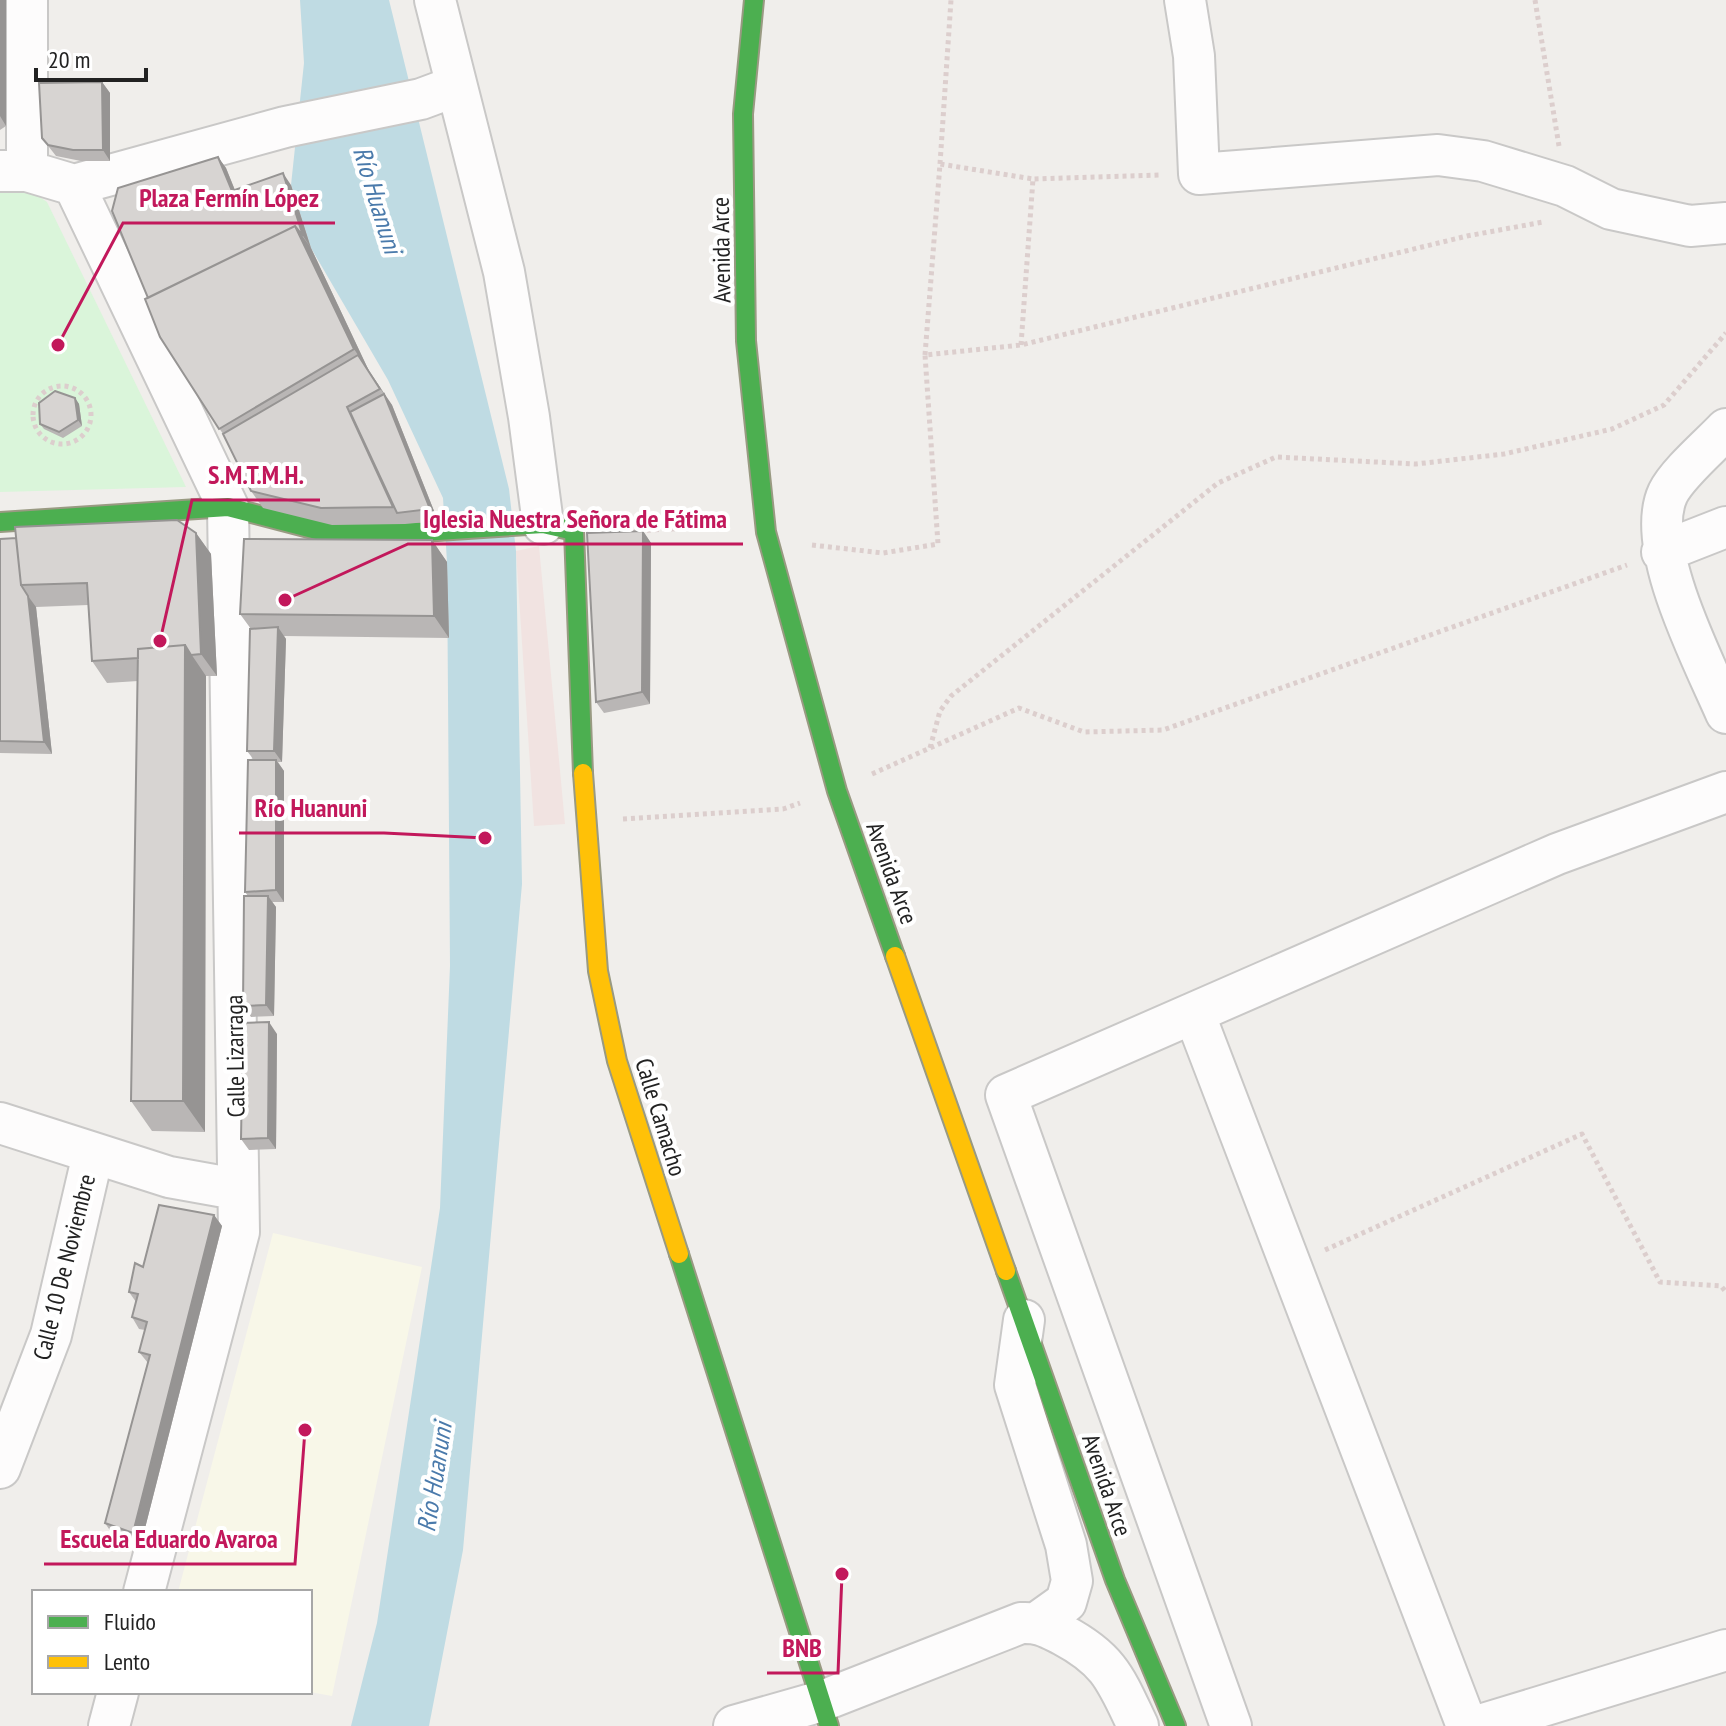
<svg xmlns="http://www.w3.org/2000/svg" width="1726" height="1726" font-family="'PT Sans Narrow',sans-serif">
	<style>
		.commercial { fill: #f1e3e1 }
		.education { fill: #f8f7e8 }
		.park { fill: #daf5da }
		.water { fill: #bfdbe3 }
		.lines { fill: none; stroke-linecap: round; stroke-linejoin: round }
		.street-casing { stroke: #c9c8c7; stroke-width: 44 }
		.fast-casing { stroke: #999a82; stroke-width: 22 }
		.slow-casing { stroke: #999a82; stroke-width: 22 }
		.path { stroke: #dccecd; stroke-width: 5; stroke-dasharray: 4 4; stroke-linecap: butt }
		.street { stroke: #fdfcfc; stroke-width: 40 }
		.fast { stroke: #4caf50; stroke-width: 18 }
		.slow { stroke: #ffc107; stroke-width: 18 }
		.wall { fill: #b9b6b5 }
		.shaded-wall { fill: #969493 }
		.building { fill: #d7d4d2; stroke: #969493; stroke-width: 2 }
		.labels { text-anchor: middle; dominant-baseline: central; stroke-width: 8; stroke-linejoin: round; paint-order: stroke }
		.street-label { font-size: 24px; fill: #222; stroke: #fff }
		.water-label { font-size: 26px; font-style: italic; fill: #4a7aab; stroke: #fff }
		.leader { fill: none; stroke: #c2185b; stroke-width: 3 }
		.callout-dot { fill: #c2185b; stroke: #fff; stroke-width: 3 }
		.callout-label { font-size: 26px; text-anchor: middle; font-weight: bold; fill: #c2185b; stroke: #fff; stroke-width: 8; stroke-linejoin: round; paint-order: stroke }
	</style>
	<rect width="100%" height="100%" fill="#f0eeeb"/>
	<path class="commercial" d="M539 546 565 824 534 826 516 551Z"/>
	<path class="education" d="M273 1233 422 1267 332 1696 310 1692V1592H178Z"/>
	<path class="park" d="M0 188 28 189 47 202 186 487 0 492Z"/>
	<path class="water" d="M300 0H389L509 489 516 551 522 884 463 1550 429 1726H351L377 1623 440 1208 450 966 447 562 443 498 388 380 311 248 291 185 304 63Z"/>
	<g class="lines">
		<defs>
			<path id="street" d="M435 0 504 272 529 417 543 524
				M1185 0 1194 56 1199 174 1438 155 1483 161 1565 186 1611 209 1690 226 1726 223
				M0 171H27L74 185 228 507 239 1232 144 1592
				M27 171V0
				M74 185 285 127 421 99 456 86
				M1726 429C1710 446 1678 473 1668 493 1643 546 1703 660 1726 713
				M1662 552 1726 527
				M1194 1013 1467 1726
				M0 1123 169 1177 236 1189
				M1024 1320 1015 1385 1066 1545 1072 1581 1066 1602 1038 1622
				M0 1468 51 1335 93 1154
				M109 1726 118 1692
				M734 1726 822 1701 1021 1623C1039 1622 1047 1627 1063 1635 1110 1660 1116 1680 1138 1726
				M1231 1726 1006 1095 1557 854 1726 792
				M1477 1726 1726 1650"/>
			<path id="fast" d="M754 0 743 114 746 341 766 532 837 791 895 956
				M0 522 228 507 317 530 422 532 543 524 574 531 583 773
				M679 1254 829 1726
				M1006 1271 1115 1580 1176 1726"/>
			<path id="slow" d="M583 773 598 971 617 1061 679 1254
				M895 956 1006 1271"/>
		</defs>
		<use href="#street" class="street-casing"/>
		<use href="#fast" class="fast-casing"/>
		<use href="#slow" class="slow-casing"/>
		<path class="path" d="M1535 0 1559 146
			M940 164 951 0
			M1021 345 1033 179 1161 175
			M925 355 940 164 1033 179
			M33 415a29 29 0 1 1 58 0a29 29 0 1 1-58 0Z
			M615 529 724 522
			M615 532 725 526
			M812 545 883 553 938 544 925 355 1021 345 1467 236 1543 222
			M930 748 940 711 951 696 1218 483 1276 457 1416 464 1504 454 1612 429 1664 405 1726 333
			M872 774 1019 708 1084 732 1163 730 1627 565
			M623 819 783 809 800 803
			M1325 1250 1582 1134 1660 1282 1721 1286 1726 1292"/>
		<use href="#street" class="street"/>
		<use href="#fast" class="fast"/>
		<use href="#slow" class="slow"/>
	</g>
	<path class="wall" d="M0 0H6V126L0 130Z
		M102 82 110 93V161H81L56 156 42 138Z
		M218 157 226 168 235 190 291 185 311 248 369 371 392 405 438 521 405 524 332 525 263 508 251 491 223 434 160 337 148 298Z
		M75 398 79 404 82 426 63 438 44 429 40 424Z
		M643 531 651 543 650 704 604 713 596 702Z
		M196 533 211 554 217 676H206L205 1132 152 1131 131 1101 138 681 107 683 92 661 88 605 36 607 52 754 0 753V539Z
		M432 540 447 562 449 638 284 636 286 639 282 762H278L284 771V902H272L276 907 274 1016 251 1017 243 1006 248 896 245 892 254 760 247 751 251 629 240 614Z
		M277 1034 276 1149 249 1150 241 1139Z
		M214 1215 222 1226 141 1544 113 1535 105 1523 148 1363 139 1352 145 1330 139 1329 132 1317 136 1302 129 1292 143 1267Z"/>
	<path class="shaded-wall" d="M0 0H6V126L0 116Z
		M102 82 110 93V161L103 150Z
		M218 157 226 168 240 203 232 191Z
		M283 173 291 185 311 248 303 236Z
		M295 226 311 248 369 371 392 405 438 521 430 509 384 394 354 349Z
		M75 398 79 404 82 426 78 420Z
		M643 531 651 543 650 704 642 692Z
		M196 533 211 554 217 676 201 654Z
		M432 540 447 562 449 638 434 616Z
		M28 596 36 607 52 754 44 742Z
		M278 627 286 639 282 762 274 751Z
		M185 645 206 676 205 1132 183 1101Z
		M276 760 284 771V902L276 890Z
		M268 896 276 907 274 1016 266 1005Z
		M269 1022 277 1034 276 1149 268 1138Z
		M214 1215 222 1226 141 1544 133 1533Z"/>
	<path class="building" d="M102 82 103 150H73L48 145 42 138 39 83Z
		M218 157 232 191 283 173 303 236 295 226 148 298 112 211 118 188Z
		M295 226 354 349 219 429 160 337 145 299Z
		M358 355 380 389 347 407 393 507 321 508 251 491 223 434Z
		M55 391 75 398 78 420 59 432 40 424 39 403Z
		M384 394 430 509 397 513 350 412Z
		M177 520 196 533 201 654 191 655 185 645 138 649V658L92 661 87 583 21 585 15 527Z
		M643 531 642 692 596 702 587 533Z
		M16 538 21 585 28 596 44 742 0 741V539Z
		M244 539 432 540 434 616 240 614Z
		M278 627 274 751H247L250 629Z
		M185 645 183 1101H131L138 649Z
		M248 760H276V890L245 892Z
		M244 896H268L266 1005 243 1006Z
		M269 1022 268 1138 241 1139 243 1023Z
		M159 1205 214 1215 133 1533 105 1523 150 1355 139 1352 147 1322 132 1317 138 1294 129 1292 135 1263 143 1267Z"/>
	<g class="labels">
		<g class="street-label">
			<text transform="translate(721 250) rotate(-91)">Avenida Arce</text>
			<text transform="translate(892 873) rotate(70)">Avenida Arce</text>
			<text transform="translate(235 1056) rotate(-91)">Calle Lizarraga</text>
			<text transform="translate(661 1117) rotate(73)">Calle Camacho</text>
			<text transform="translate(64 1267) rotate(-76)">Calle 10 De Noviembre</text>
			<text transform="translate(1107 1485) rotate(71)">Avenida Arce</text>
		</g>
		<g class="water-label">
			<text transform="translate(378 200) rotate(73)">Río Huanuni</text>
			<text transform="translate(434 1477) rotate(-81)">Río Huanuni</text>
		</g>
	</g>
	<path class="leader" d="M58 345L123 223H335M160 641L192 500H320M285 600L408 544H743M485 838L384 833H239M305 1430L295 1564H44M842 1574L838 1673H767"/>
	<g class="callout-dot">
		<circle cx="58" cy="345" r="8"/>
		<circle cx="160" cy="641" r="8"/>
		<circle cx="285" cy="600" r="8"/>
		<circle cx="485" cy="838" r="8"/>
		<circle cx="305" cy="1430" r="8"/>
		<circle cx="842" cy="1574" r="8"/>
	</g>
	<g class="callout-label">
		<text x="229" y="207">Plaza Fermín López</text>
		<text x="256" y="484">S.M.T.M.H.</text>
		<text x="575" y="528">Iglesia Nuestra Señora de Fátima</text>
		<text x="311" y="817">Río Huanuni</text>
		<text x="169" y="1548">Escuela Eduardo Avaroa</text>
		<text x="802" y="1657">BNB</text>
	</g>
	<rect x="32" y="1590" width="280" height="104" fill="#ffffff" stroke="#a7a7a7" stroke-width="2"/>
	<rect x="48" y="1616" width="40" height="12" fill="#4caf50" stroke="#a7a7a7" stroke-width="2"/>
	<text x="104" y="1630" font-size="24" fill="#222222">Fluido</text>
	<rect x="48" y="1656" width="40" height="12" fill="#ffc107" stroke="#a7a7a7" stroke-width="2"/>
	<text x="104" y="1670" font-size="24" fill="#222222">Lento</text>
	<path d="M36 68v12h110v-12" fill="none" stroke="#222222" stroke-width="4"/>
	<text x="48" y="68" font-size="24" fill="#222222" stroke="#ffffff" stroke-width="6" paint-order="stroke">20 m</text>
</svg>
